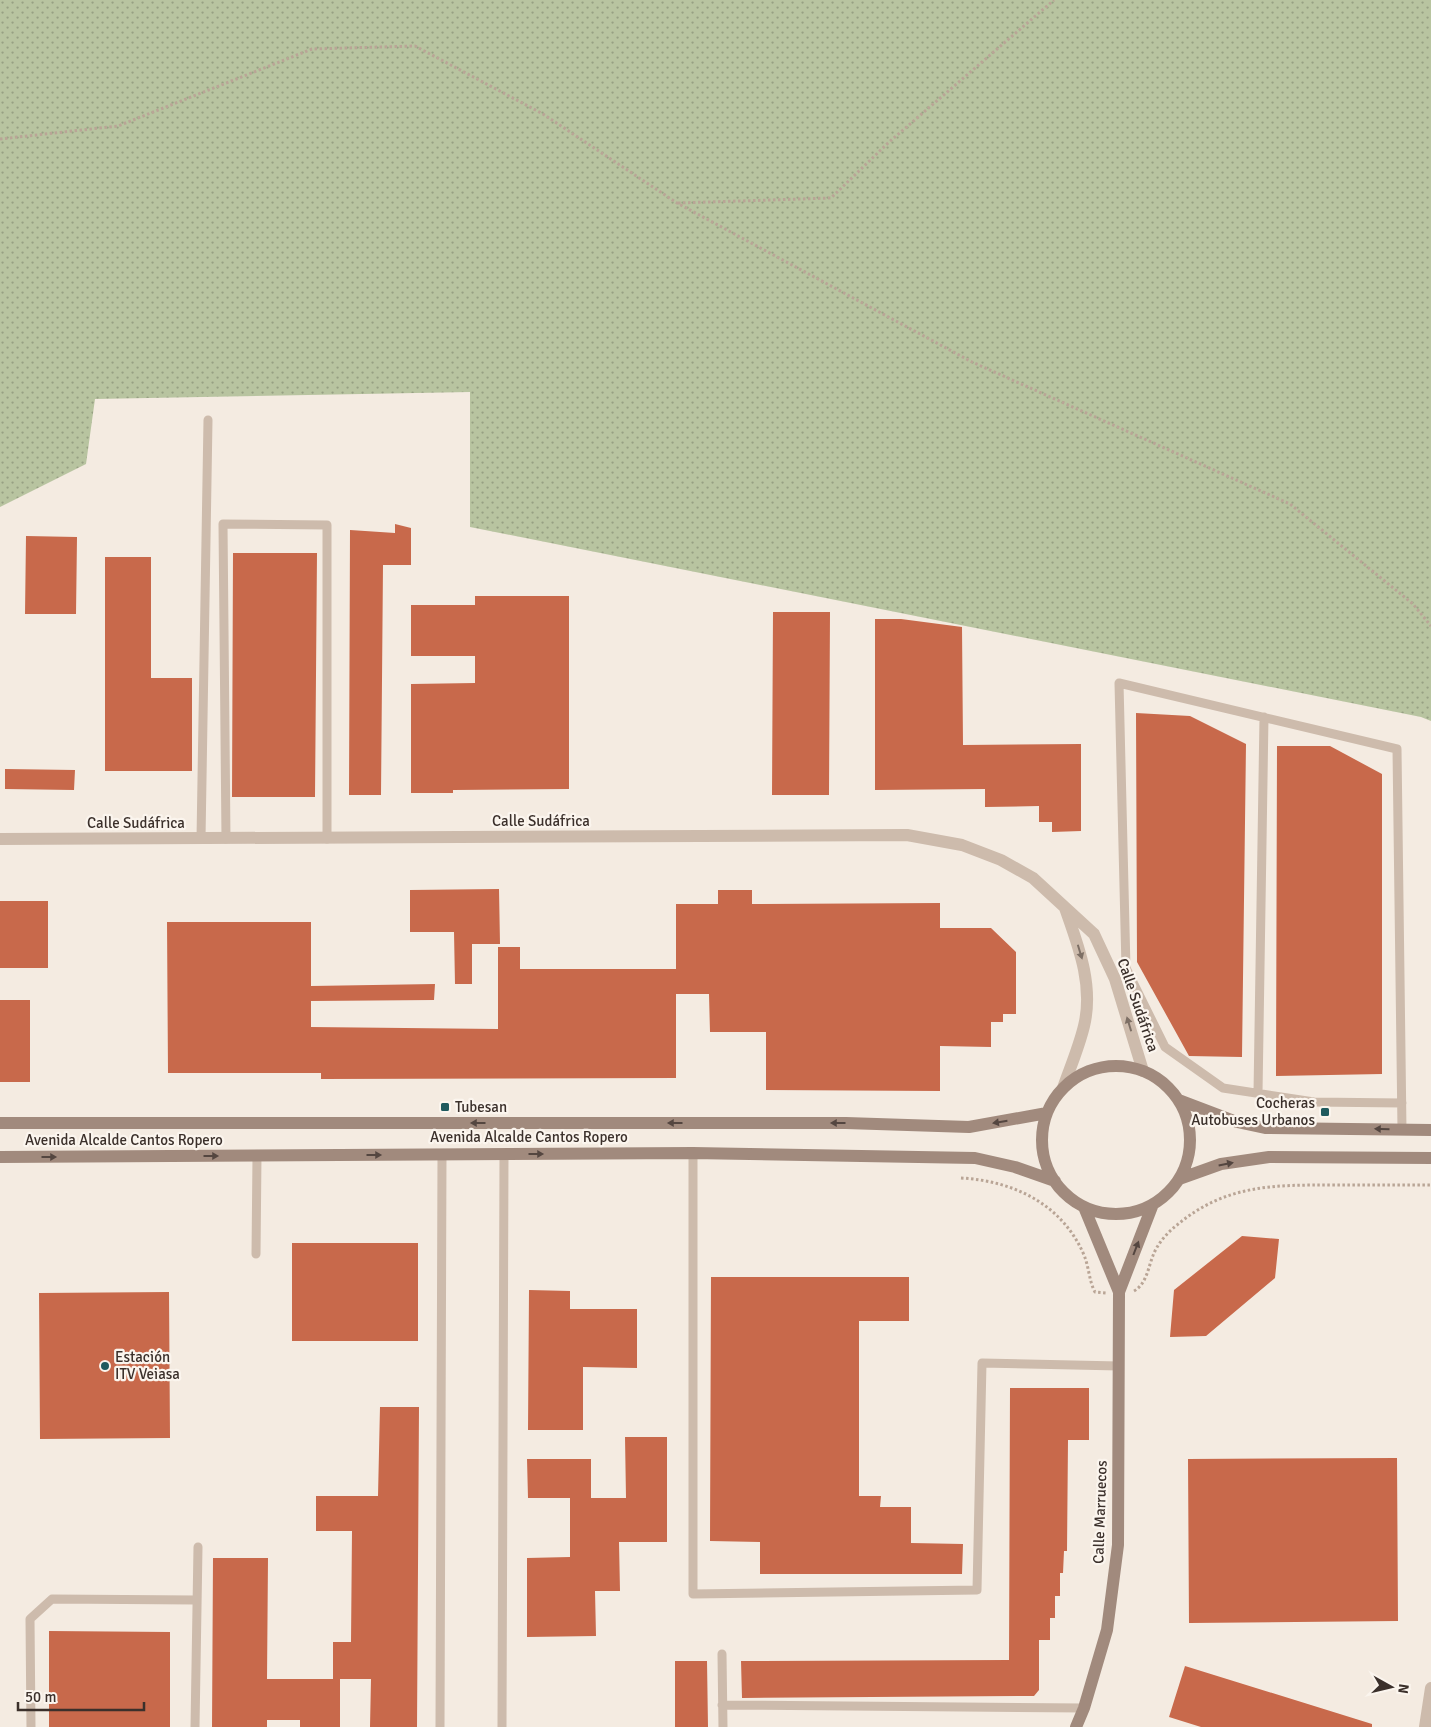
<svg xmlns="http://www.w3.org/2000/svg" width="1431" height="1727" font-family="Signika,sans-serif">
	<style>
		.grass { fill: url(#grass-dots) }
		.building { fill: #c8694b }
		.lines { fill: none; stroke-linecap: round; stroke-linejoin: round }
		.path { stroke: #b9a596; stroke-width: 3; stroke-dasharray: 2.5 2.5; stroke-linecap: butt }
		.lane { stroke: #cdbbac; stroke-width: 9 }
		.street { stroke: #cdbbac; stroke-width: 12 }
		.secondary { stroke: #a18a7d; stroke-width: 12 }
		.oneway { fill: #7d6f65 }
		.oneway2 { fill: #544640 }
		.poi-dot { fill: #1f5a5e; stroke: #fbf5ee; stroke-width: 2 }
		.labels { text-anchor: middle; dominant-baseline: central; stroke-width: 4.5; stroke-linejoin: round; paint-order: stroke }
		.street-label { font-size: 15px; fill: #3b302b; stroke: #fbf5ee }
		.poi-label { font-size: 15px; fill: #3b302b; stroke: #fbf5ee; text-anchor: start }
	</style>
	<defs>
		<pattern id="grass-dots" width="8" height="8" patternUnits="userSpaceOnUse" patternTransform="scale(1.25)"><rect width="8" height="8" fill="#b8c4a0"/><path d="M2 2h.1M6 6h.1" fill="none" stroke="#97a083" stroke-width="1.8" stroke-linecap="round"/></pattern>
	</defs>
	<rect width="100%" height="100%" fill="#f4ebe1"/>
	<path class="grass" d="M0 0H1431V721L1421 717 470 527V392L95 399 86 464 0 507Z"/>
	<path class="building" d="M395 524 411 528V565H383L381 795H349L350 530 395 533Z
		M26 536 77 537 76 614H25Z
		M233 553H317L315 797H232Z
		M105 557H151V678H192V771H105Z
		M475 596H569V789L453 790V793H411V684L475 683V656H411V605H475Z
		M773 612H830L829 795H772Z
		M875 619H901L962 627 963 745 1081 744V831L1052 832V822H1039V806L985 807V789L875 790Z
		M1136 713 1190 716 1246 744 1242 1057 1189 1056 1137 962Z
		M1277 746H1330L1382 774V1074L1276 1076Z
		M5 769 75 770 74 790 5 789Z
		M499 889 500 944H472V984H455L454 932H410V890Z
		M718 890H752V904L940 903V928H991L1016 952V1014H1003V1022H991V1047L940 1046V1091L766 1090V1032H710L709 994H676V1078L321 1079V1073H168L167 922H311V986L435 984 434 1000 311 1001V1027L498 1029V947H520V969H676V904H718Z
		M0 901H48V968H0Z
		M0 1000H30V1082H0Z
		M1242 1236 1279 1239 1275 1278 1206 1336 1170 1337 1174 1290Z
		M292 1243H418V1341H292Z
		M711 1277H909V1321H859V1496H881L880 1507H911V1543L963 1544 962 1574H760V1542L710 1541Z
		M529 1290 570 1291V1309H637V1368L583 1367V1430H528Z
		M169 1292 170 1438 40 1439 39 1293Z
		M1010 1388H1089V1440H1068L1067 1551H1064L1063 1573H1060V1596H1055V1618H1050V1640H1039V1690L1034 1696 742 1698 741 1661 1009 1660Z
		M380 1407H419L417 1727H370L371 1679H333V1642H351L352 1531H316V1496H378Z
		M625 1437H667V1542H619L620 1591H595L596 1636 527 1637V1558L570 1557V1498H528L527 1459H591V1498H626Z
		M1397 1458 1398 1621 1189 1623 1188 1459Z
		M213 1558H268L267 1679H340V1727H300V1720H267V1727H212Z
		M49 1631 170 1632V1727H49Z
		M675 1661H707L708 1727H675Z
		M1185 1666 1372 1724V1727H1201L1169 1717Z"/>
	<g class="lines">
		<path class="path" d="M0 139 118 126 312 49 415 46 543 114 677 203 972 362 1290 504 1413 604 1431 626
			M678 203 831 198 888 143 1054 0
			M961 1178C1014 1181 1062 1204 1084 1255 1089 1267 1089 1281 1095 1292L1106 1293
			M1134 1291C1148 1283 1148 1265 1155 1251 1160 1241 1168 1232 1177 1225 1226 1184 1274 1185 1335 1185 1367 1185 1399 1185 1431 1185"/>
		<path class="lane" d="M201 839 208 420
			M226 839 223 524 327 525V839
			M1258 1093 1264 717
			M1402 1103 1314 1102 1223 1088 1165 1047 1126 968 1119 683 1397 749 1402 1130
			M693 1153V1594L977 1590 982 1363 1119 1366
			M256 1254 257 1156
			M722 1654 723 1727
			M722 1705 1084 1708
			M31 1727 30 1619 52 1599 196 1600
			M195 1727 198 1547
			M440 1727 442 1154
			M502 1727 504 1154"/>
		<path class="street" d="M0 839 907 835 962 845 1001 860 1033 878 1094 934 1115 979 1143 1071
			M1063 1088C1070 1068 1079 1047 1084 1026 1094 985 1078 945 1065 908
			M1425 1727 1431 1688"/>
		<path class="secondary" d="M1042 1140a74 74 0 1 1 148 0a74 74 0 1 1-148 0Z
			M1179 1100 1237 1122 1265 1128 1431 1130
			M0 1123H846L969 1127 1047 1113
			M0 1157 693 1153 975 1158 1015 1167 1055 1181
			M1179 1179 1221 1164 1269 1157 1431 1158
			M1084 1207 1119 1292
			M1076 1727 1084 1708 1107 1630 1118 1545 1119 1292 1153 1204"/>
	</g>
	<defs><path id="oneway-solid" d="M-6-.8H1V-3.2L6.5 0L1 3.2V.8H-6Z" transform="scale(1.25)"/></defs>
	<g class="oneway">
		<use href="#oneway-solid" transform="translate(1080 952) rotate(73)"/>
		<use href="#oneway-solid" transform="translate(1129 1024) rotate(-107)"/>
	</g>
	<g class="oneway2">
		<use href="#oneway-solid" transform="translate(1000 1122) rotate(171)"/>
		<use href="#oneway-solid" transform="translate(478 1123) rotate(-180)"/>
		<use href="#oneway-solid" transform="translate(675 1123) rotate(-180)"/>
		<use href="#oneway-solid" transform="translate(838 1123) rotate(-180)"/>
		<use href="#oneway-solid" transform="translate(1382 1129) rotate(-179)"/>
		<use href="#oneway-solid" transform="translate(536 1154)"/>
		<use href="#oneway-solid" transform="translate(374 1155)"/>
		<use href="#oneway-solid" transform="translate(211 1156)"/>
		<use href="#oneway-solid" transform="translate(49 1157)"/>
		<use href="#oneway-solid" transform="translate(1226 1164) rotate(-11)"/>
		<use href="#oneway-solid" transform="translate(1136 1248) rotate(-69)"/>
	</g>
	<g class="poi-dot">
		<rect x="440" y="1102" width="10" height="10" rx="2.5"/>
		<rect x="1320" y="1107" width="10" height="10" rx="2.5"/>
		<circle cx="105" cy="1366" r="5"/>
	</g>
	<g class="labels">
		<g class="street-label">
			<text x="541" y="821">Calle Sudáfrica</text>
			<text x="136" y="823">Calle Sudáfrica</text>
			<text transform="translate(1138 1005) rotate(71)">Calle Sudáfrica</text>
			<text x="529" y="1137">Avenida Alcalde Cantos Ropero</text>
			<text x="124" y="1140">Avenida Alcalde Cantos Ropero</text>
			<text transform="translate(1100 1512) rotate(-88)">Calle Marruecos</text>
		</g>
		<g class="poi-label">
			<text x="1315" y="1103" text-anchor="end">Cocheras<tspan x="1315" dy="17">Autobuses Urbanos</tspan></text>
			<text x="455" y="1107">Tubesan</text>
			<text x="115" y="1357">Estación<tspan x="115" dy="17">ITV Veiasa</tspan></text>
		</g>
	</g>
	<g transform="translate(1391 1687) rotate(98)" stroke="#fbf5ee" stroke-width="4" paint-order="stroke">
	<path d="M0-4L9 19L0 12L-9 19Z" fill="#3b302b"/>
	<text y="-8" font-size="14" font-weight="bold" text-anchor="middle" fill="#3b302b">N</text>
	</g>
	<path d="M18 1702v8h126v-8" fill="none" stroke="#3b302b" stroke-width="2.5"/>
	<text x="25" y="1702" font-size="15" fill="#3b302b" stroke="#fbf5ee" stroke-width="4" paint-order="stroke">50 m</text>
</svg>
